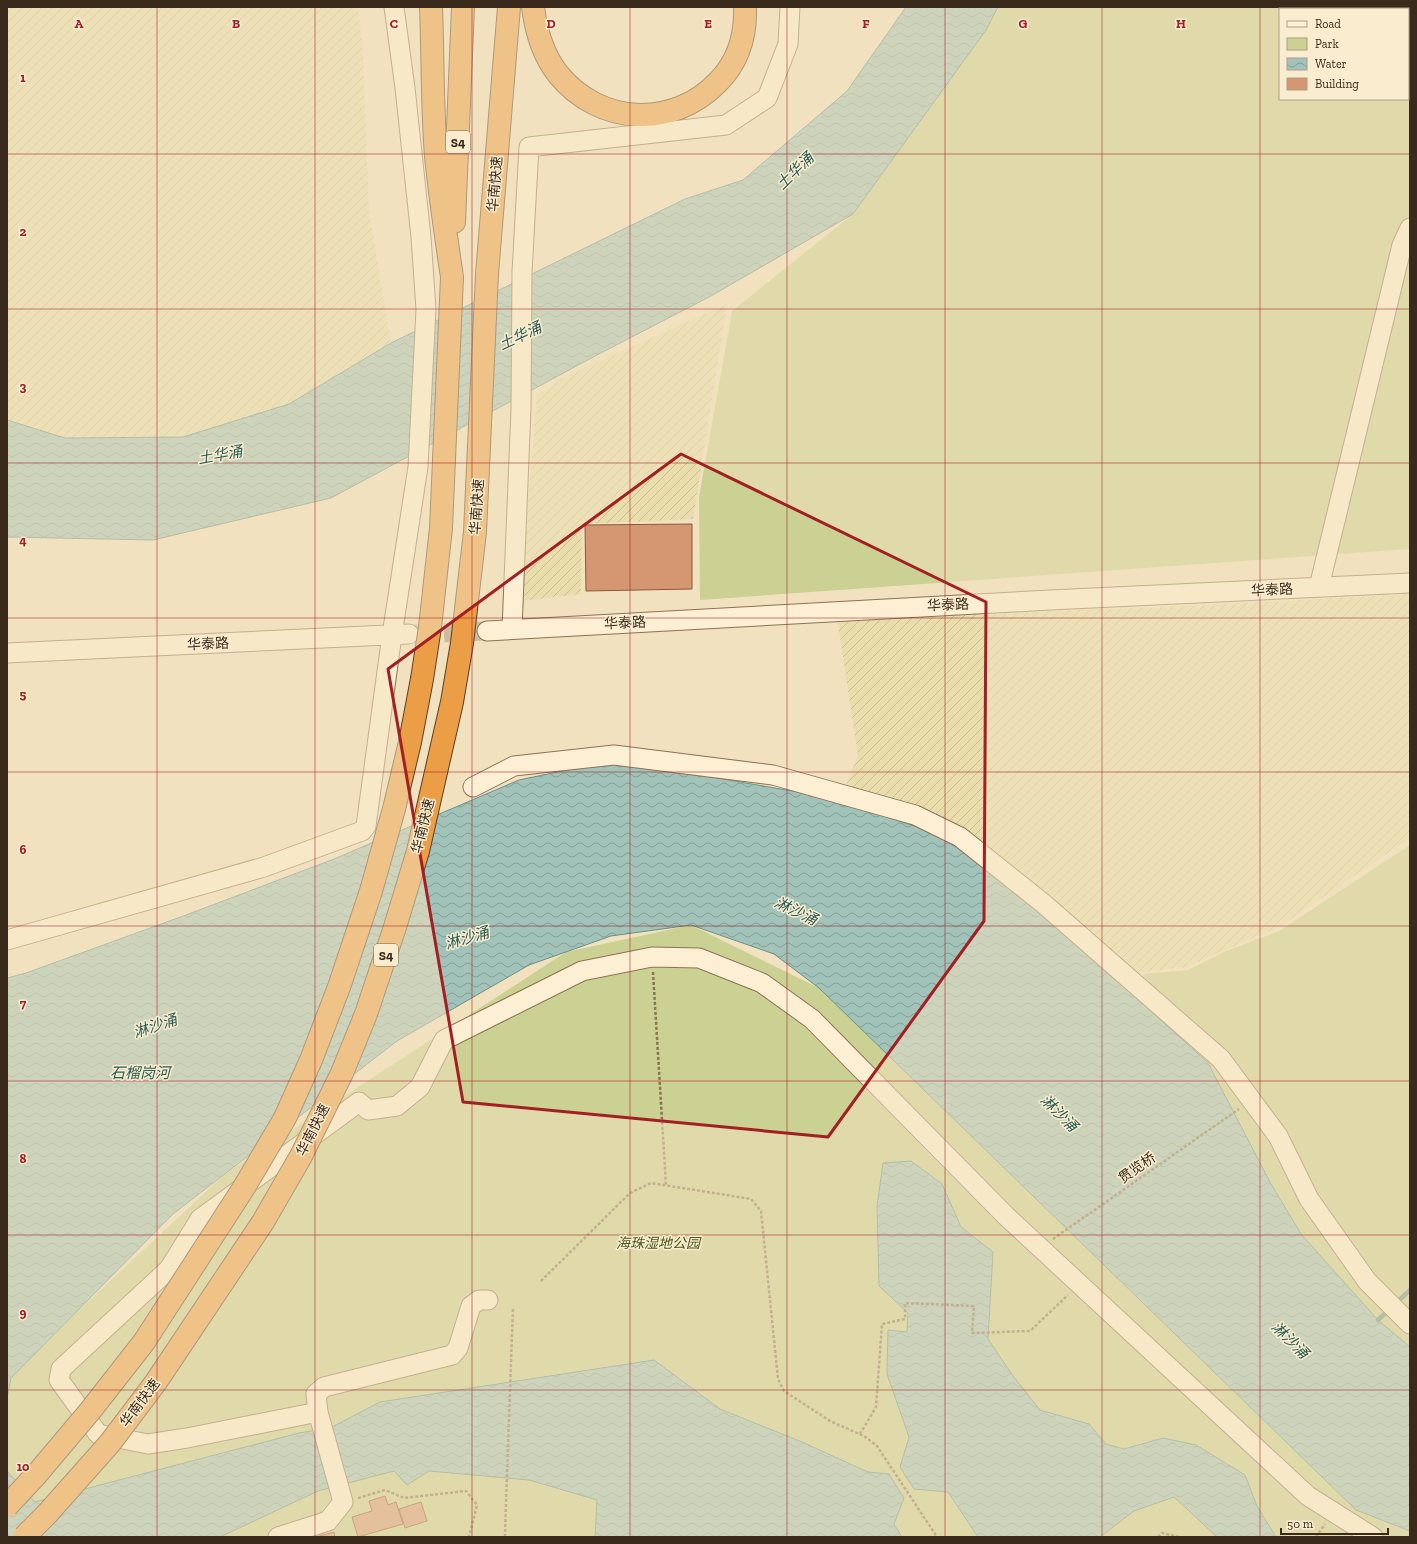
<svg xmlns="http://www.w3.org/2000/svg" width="1417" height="1544" font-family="'Zilla Slab','Noto Sans SC',serif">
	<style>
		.farmland { fill: url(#farmland-furrows) }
		.park { fill: #cbd192; fill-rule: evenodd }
		.water { fill: url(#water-waves); stroke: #689287 }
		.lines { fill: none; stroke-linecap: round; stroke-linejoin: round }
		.stream { stroke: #689287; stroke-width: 4.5 }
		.building { fill: #d49771; stroke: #8e5839 }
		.minor-tunnel { stroke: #cdbc9e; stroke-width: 19; stroke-dasharray: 19 10; stroke-linecap: butt }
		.minor-casing { stroke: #8d7155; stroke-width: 21 }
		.highway-casing { stroke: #5a3f2a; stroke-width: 24 }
		.path { stroke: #8d7155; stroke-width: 2.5; stroke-dasharray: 3 2; stroke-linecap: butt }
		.minor { stroke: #fcefd3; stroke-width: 19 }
		.highway { stroke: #eb9e46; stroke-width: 22 }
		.highway-bridge-casing { stroke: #5a3f2a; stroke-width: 24; stroke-linecap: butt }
		.path-bridge { stroke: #8d7155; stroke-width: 2.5; stroke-dasharray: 3 2; stroke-linecap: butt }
		.highway-bridge { stroke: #eb9e46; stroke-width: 22 }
		.marked { fill: none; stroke: #a21f24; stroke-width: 3; stroke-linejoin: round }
		.grid { fill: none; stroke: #a21f24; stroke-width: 1; stroke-opacity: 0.55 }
		.labels { text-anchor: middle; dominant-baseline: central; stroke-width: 3; stroke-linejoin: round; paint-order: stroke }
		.shield { fill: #f9eccf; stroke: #736451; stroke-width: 1 }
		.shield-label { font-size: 13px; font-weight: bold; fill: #3a2a1b }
		.street-label { font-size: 14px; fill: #3a2a1b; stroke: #f9eccf }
		.park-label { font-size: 14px; font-style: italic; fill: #4c5920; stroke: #f9eccf }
		.water-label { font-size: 15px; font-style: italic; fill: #295c57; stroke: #f9eccf }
		.grid-label { font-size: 13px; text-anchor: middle; font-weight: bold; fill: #a21f24; stroke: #f9eccf; stroke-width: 3; stroke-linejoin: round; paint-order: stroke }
	</style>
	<defs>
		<pattern id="farmland-furrows" width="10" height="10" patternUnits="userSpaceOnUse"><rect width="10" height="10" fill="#e9ddab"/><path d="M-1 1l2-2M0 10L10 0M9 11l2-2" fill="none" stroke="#c9be93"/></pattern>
		<pattern id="water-waves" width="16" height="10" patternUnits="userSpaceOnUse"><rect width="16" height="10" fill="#a2c3b9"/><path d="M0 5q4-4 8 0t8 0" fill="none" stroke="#859f96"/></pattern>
	</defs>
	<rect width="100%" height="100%" fill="#f2e1bf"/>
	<path class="farmland" d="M7 7H358L363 52 369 210 391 343 289 404 183 437 65 438 7 420Z
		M727 304 693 519 582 524 581 594 519 601 537 395 560 379Z
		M1410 594V838L1281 926 1186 967 1143 972 1127 985 941 833 841 798 858 755 837 618 1172 607Z"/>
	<path class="park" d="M998 7H1410V549L700 600 699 497 732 311 853 214 986 30ZM1280 9H1408V99H1280Z
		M1410 845V1347L1378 1320 1301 1234 1271 1184 1128 990 1144 974 1188 970 1226 951 1279 931Z
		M691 925 819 988 1356 1510 1410 1527V1537H7V1398L11 1378 67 1321 226 1173 566 952Z"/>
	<path class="water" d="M906 7H998L986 30 853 214 711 296 597 355 331 498 153 540 7 537V420L65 438 183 437 289 404 391 343 685 199 743 180 847 91Z
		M615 760 826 797 942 835 1018 890 1208 1063 1271 1184 1301 1234 1378 1320 1410 1347V1531L1356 1510 819 988 774 954 691 925 611 936 529 965 397 1041 173 1214 11 1378 7 1398V978L26 973 186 915 334 859 519 780Z
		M911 1161 942 1184 961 1227 993 1252 988 1339 1013 1376 1040 1410 1089 1424 1106 1444 1124 1449 1163 1438 1196 1445 1245 1475 1257 1506 1276 1537H1217L1174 1497 1134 1511 1100 1537H978L948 1492 914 1489 900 1467 909 1437 887 1374 888 1330 907 1332 908 1313 879 1286 877 1206 883 1163Z
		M654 1360 720 1409 802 1442 868 1472 889 1474 904 1498 894 1524 902 1537H595L597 1500 529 1480 429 1471 407 1485 394 1471 318 1491 220 1537H7V1471L35 1502 299 1433 330 1428 380 1402Z"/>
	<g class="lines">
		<path class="stream" d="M1395 1304 1410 1290
			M1378 1320 1390 1309"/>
	</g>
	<path class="building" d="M692 524V589L586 591 585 525Z
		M385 1496 388 1505 396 1502 403 1524 358 1537 352 1517 372 1511 369 1501Z
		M421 1502 427 1521 405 1528 399 1509Z
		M334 1532 335 1537H315Z"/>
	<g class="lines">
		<path class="minor-tunnel" d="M415 634 487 631"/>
		<defs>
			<path id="minor" d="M1319 587 1402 245 1410 228
				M512 629 521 409 522 272 529 147 726 125 767 98 788 44 790 7
				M487 631 1050 600 1410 583
				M7 653 409 634
				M473 787 514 766 614 755 773 775 915 815 960 837 1044 904 1221 1059 1278 1136 1309 1199 1367 1281 1410 1324
				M7 940 264 867 362 831 366 826 392 635 418 467 426 309 421 237 405 88 394 7
				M318 1412 316 1394 324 1387 452 1355 458 1348 471 1306 479 1300H488
				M278 1537 328 1521 343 1502 318 1412 187 1438 148 1444 98 1434 59 1380 61 1369 169 1269 200 1219 359 1102 368 1110 397 1106 420 1087 444 1040 582 971 652 957 699 958 762 983 812 1019 1006 1216 1308 1496 1373 1537"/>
			<path id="highway" d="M431 7C433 57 432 106 436 156 440 196 446 237 452 277
				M533 7C536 31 543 55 558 74 599 125 673 129 718 82 738 62 746 35 745 7
				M454 222 463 7
				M487 274 509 7"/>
		</defs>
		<use href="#minor" class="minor-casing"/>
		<use href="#highway" class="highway-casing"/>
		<path class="path" d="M653 972 666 1185
			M1053 1239 1239 1109
			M541 1281 630 1193 651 1183 751 1199 761 1211 778 1379 784 1391 830 1421 864 1436 877 1446 937 1537
			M860 1434 876 1407 882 1324 905 1319V1303L974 1306 972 1333 1030 1331 1068 1295
			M358 1498 385 1490 404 1498 466 1491 477 1505 469 1537
			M505 1537 506 1502
			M1158 1537 1162 1533 1179 1537
			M1316 1537 1325 1524"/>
		<use href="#minor" class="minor"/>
		<use href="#highway" class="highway"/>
		<defs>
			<path id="highway-bridge" d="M7 1506 36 1475 90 1411 144 1342 243 1189 285 1118 311 1060 339 987 371 891 394 809 410 742 422 679 430 627 441 528 452 277
				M24 1537 47 1514 110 1443 156 1382 263 1222 301 1156 342 1073 366 1014 395 927 418 851 452 702 462 643 475 532 487 274"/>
		</defs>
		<use href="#highway-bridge" class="highway-bridge-casing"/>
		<path class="path-bridge" d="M506 1502 513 1308"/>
		<use href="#highway-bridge" class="highway-bridge"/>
	</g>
	<path d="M0 0H1417V1544H0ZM681 454 986 602 984 921 828 1137 463 1102 388 669Z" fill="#f2e1bf" fill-opacity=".55" fill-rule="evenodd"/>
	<path class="marked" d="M681 454 986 602 984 921 828 1137 463 1102 388 669Z"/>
	<path class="grid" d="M157 7V1537M315 7V1537M472 7V1537M630 7V1537M787 7V1537M945 7V1537M1102 7V1537M1260 7V1537M7 154H1410M7 309H1410M7 463H1410M7 618H1410M7 772H1410M7 926H1410M7 1081H1410M7 1235H1410M7 1390H1410"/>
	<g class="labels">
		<g class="shield">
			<rect x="446" y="131" width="24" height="22" rx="3"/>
			<rect x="374" y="944" width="24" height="22" rx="3"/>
		</g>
		<g class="shield-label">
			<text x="458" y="142">S4</text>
			<text x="386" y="955">S4</text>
		</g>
		<g class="street-label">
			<text transform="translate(495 184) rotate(-85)">华南快速</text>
			<text transform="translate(477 507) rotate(-86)">华南快速</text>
			<text transform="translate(1272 590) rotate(-3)">华泰路</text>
			<text transform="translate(948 605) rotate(-3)">华泰路</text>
			<text transform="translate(625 623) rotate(-3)">华泰路</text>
			<text transform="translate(208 644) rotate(-3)">华泰路</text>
			<text transform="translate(423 826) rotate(-76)">华南快速</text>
			<text transform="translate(313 1130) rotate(-63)">华南快速</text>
			<text transform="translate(1137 1168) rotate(-35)">贯览桥</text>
			<text transform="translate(140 1403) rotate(-53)">华南快速</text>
		</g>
		<g class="park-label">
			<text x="658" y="1243">海珠湿地公园</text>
		</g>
		<g class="water-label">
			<text transform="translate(795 171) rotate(-44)">土华涌</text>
			<text transform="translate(520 336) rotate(-25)">土华涌</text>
			<text transform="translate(220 455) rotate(-10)">土华涌</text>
			<text transform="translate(796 911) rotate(26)">淋沙涌</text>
			<text transform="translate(467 938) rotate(-16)">淋沙涌</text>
			<text transform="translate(155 1026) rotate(-18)">淋沙涌</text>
			<text x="140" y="1073">石榴岗河</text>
			<text transform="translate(1059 1113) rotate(45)">淋沙涌</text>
			<text transform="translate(1290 1340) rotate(45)">淋沙涌</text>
		</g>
	</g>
	<g class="grid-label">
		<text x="79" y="28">A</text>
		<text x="236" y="28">B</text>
		<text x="394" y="28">C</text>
		<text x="551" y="28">D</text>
		<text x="708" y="28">E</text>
		<text x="866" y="28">F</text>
		<text x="1023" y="28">G</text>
		<text x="1181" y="28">H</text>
		<text x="23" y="82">1</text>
		<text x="23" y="236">2</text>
		<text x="23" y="391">3</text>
		<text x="23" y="545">4</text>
		<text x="23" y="699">5</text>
		<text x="23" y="854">6</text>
		<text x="23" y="1008">7</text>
		<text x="23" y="1163">8</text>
		<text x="23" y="1317">9</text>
		<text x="23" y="1471">10</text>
	</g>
	<rect width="1417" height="1544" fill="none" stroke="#3a2a1b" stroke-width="16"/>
	<rect x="1279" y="8" width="130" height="92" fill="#f9eccf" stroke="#ad9e87"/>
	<rect x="1287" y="21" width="20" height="6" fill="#fcefd3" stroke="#ad9e87"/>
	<text x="1315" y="28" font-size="12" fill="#3a2a1b">Road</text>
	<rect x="1287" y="38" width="20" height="12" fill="#cbd192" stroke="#ad9e87"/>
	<text x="1315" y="48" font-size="12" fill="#3a2a1b">Park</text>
	<rect x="1287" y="58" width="20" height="12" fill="url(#water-waves)" stroke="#ad9e87"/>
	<text x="1315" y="68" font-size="12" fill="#3a2a1b">Water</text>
	<rect x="1287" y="78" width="20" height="12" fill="#d49771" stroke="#ad9e87"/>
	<text x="1315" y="88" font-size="12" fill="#3a2a1b">Building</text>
	<path d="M1281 1528v6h107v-6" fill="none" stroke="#3a2a1b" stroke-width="2"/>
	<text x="1287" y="1528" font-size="12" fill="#3a2a1b" stroke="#f9eccf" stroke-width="3" paint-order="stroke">50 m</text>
</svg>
